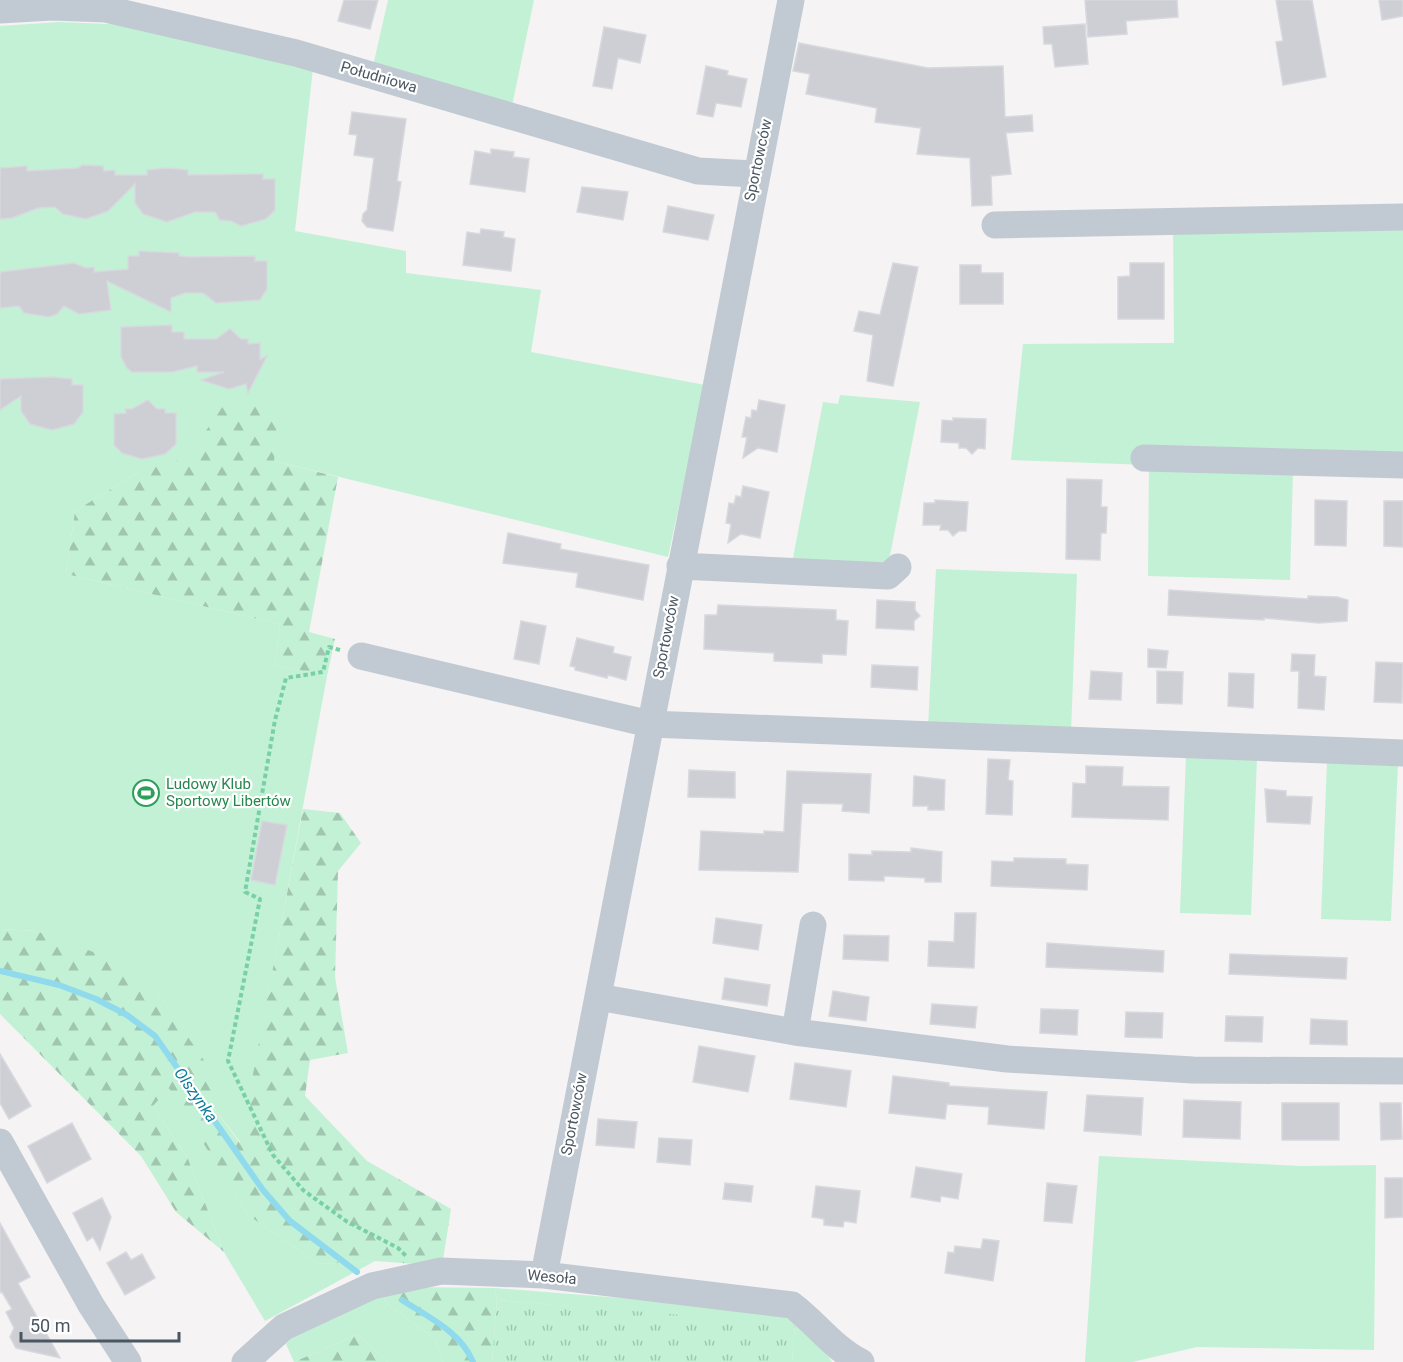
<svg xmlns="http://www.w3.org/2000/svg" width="1403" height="1362" font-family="Roboto,sans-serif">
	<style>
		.grass { fill: #c3f1d5 }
		.forest { fill: url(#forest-firs) }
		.park { fill: url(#park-tufts) }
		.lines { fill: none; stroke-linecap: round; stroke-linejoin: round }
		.stream { stroke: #90daee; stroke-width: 6 }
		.building { fill: #cdcfd5; stroke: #d7d9de; stroke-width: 1.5 }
		.path { stroke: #7ad0a6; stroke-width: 4; stroke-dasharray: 4.5 3; stroke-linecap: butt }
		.minor { stroke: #c1cad2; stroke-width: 27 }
		.labels { text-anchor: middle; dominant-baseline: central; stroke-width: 4.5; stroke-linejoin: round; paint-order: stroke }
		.street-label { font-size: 15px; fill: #4a5661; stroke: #fff }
		.leisure-label { font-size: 15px; fill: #27864d; stroke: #fff; text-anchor: start }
		.water-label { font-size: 16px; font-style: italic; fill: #0c7c9b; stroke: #fff }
	</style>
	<defs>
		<pattern id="forest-firs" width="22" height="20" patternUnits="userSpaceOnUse" patternTransform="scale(1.5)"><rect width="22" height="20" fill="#c3f1d5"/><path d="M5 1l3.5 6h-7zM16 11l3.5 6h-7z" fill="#a0c6b0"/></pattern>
		<pattern id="park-tufts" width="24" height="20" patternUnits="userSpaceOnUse" patternTransform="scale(1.5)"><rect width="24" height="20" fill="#c3f1d5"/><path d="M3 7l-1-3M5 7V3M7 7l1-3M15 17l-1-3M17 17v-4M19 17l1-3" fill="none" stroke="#a0c6b0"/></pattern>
	</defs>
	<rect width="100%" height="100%" fill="#f5f3f3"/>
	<path class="grass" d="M388 0H534L512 106 373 66Z
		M59 22 133 25 313 68 295 231 406 251V273L541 290 531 352 705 385 668 557 274 461 270 504 139 472 75 511 66 574 280 624 275 665 327 676 241 1143 210 1103 213 1075 157 992 36 931 0 929V26Z
		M1403 225V475L1293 472 1290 580 1148 576 1149 465 1011 460 1023 344 1174 343 1173 227Z
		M840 395 920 402 888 566 792 563 823 402 838 404Z
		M936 569 1077 574 1071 732 928 727Z
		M1186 756 1257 758 1251 915 1180 913Z
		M1327 761 1398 764 1391 921 1321 919Z
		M169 1087 248 1215 319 1264 375 1261 265 1321 224 1252 188 1159 153 1106Z
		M1099 1156 1301 1166 1376 1165 1374 1350 1197 1347 1132 1362H1085Z
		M495 1288 794 1312 814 1334 832 1362H792L795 1325 497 1300Z
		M379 1292 388 1305 435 1339 443 1362H388L358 1334 294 1362 286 1344 301 1328Z"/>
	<path class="forest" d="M279 404 274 461 338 477 309 632 335 639 327 676 275 665 280 624 66 574 75 511 139 472 188 457 223 406Z
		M303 809 340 813 361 843 338 871 335 977 348 1053 310 1060 305 1096 367 1161 451 1209 442 1266 375 1261 319 1264 248 1215 169 1088 153 1106 188 1159 224 1252 176 1212 141 1156 0 1014V929L36 931 129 965 157 992 214 1075 210 1103 240 1143Z
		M406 1287 495 1288 497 1300 492 1362H443L435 1339 388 1305 379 1292Z
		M358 1334 388 1362H294Z"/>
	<path class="park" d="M497 1300 795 1324 792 1362H492Z"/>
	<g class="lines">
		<path class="stream" d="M0 971 59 985 96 999 127 1015 155 1036 263 1190 290 1221 357 1272
			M402 1300C428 1317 461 1332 473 1362"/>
	</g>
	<path class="building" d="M344 0H378L370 29 338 21Z
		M1085 0H1177L1178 17 1126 21 1127 34 1088 37Z
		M1276 0H1312L1326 77 1283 85 1276 42 1283 41Z
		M1379 0H1403V16L1382 20Z
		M1085 24 1088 64 1055 67 1052 44H1044L1043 27Z
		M604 27 646 35 640 63 618 58 612 89 593 86Z
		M799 43 928 68 1003 66 1005 117 1032 115 1033 131 1006 133 1011 174 991 176 992 205 972 206 970 158 917 154 921 128 875 122 877 108 806 94 810 74 793 71Z
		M706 66 728 71 727 75 747 79 741 107 716 103 713 117 697 114Z
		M352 112 406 119 397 181 401 182 393 231 367 227 362 221 363 214 367 210 374 158 354 155 357 135 349 134Z
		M491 149 514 152 513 157 529 159 525 192 470 184 475 151 491 154Z
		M83 165 103 166 104 171 115 170V175H147V170L167 168 188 170V175L263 174V179H275V210L266 219 241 226 231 221 220 220 215 212H195L167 222 143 214 135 203V184L108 211 86 219 63 214 55 207 38 208 12 218 0 219V168L27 166V171L78 168Z
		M582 187 628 192 623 220 577 212Z
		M668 206 714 215 708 240 663 232Z
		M481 229 504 232 503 237 515 239 511 271 463 265 467 232 480 234Z
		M139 251 179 253V256L190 257 255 256V261H267V289L260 300 216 303 203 293H185L171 298V312L107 281 111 310 79 314 64 306 57 314 49 317 24 313 19 306 0 308V272L74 263 86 268 94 267V272L128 269V256H139Z
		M893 263 918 267 893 386 867 381 873 335 854 331 859 311 880 315Z
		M1130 263H1164V319H1118V277L1130 276Z
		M960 265H981V273H1003V304H960Z
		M172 325V332H184V339H216L230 329 241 339H248V344L260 343V359L267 356 248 393 246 384 229 389 201 380 224 372H197V366L172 372H132L127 368 121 357V327Z
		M52 377 72 379V385H83V412L74 424 52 430 30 424 21 411V396L0 410V379Z
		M148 400 157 409H165V413H176V444L165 454 142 459 122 453 114 445V414L126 413 125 409H132Z
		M759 400 785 405 777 452 758 448 743 458 747 437H742L746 417 751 418 752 410 757 411Z
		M953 418 986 419 985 449 978 448 972 454 966 448H959V443L941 442 942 420 953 421Z
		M1067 479 1102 480 1101 507H1107L1106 533H1101L1100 560 1066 559Z
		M743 486 769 492 760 538 741 534 728 543 731 524 726 523 729 503 734 504 736 496 741 497Z
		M935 500 968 502 966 531H959L953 536 948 530H940L941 525H923L924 503H935Z
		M1315 500 1347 501 1346 546 1315 545Z
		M1384 501H1403V547L1384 546Z
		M508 533 561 544 560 549 649 565 643 600 576 587 578 573 503 563Z
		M1169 590 1308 599V596L1337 597 1348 600 1347 621 1319 623 1264 618V620L1168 615Z
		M877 600 915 602V610L920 616 914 621V630L876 628Z
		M718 605 836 610V620L848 621 846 655 822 654V663L774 661V653L704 649 705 615H717Z
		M521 621 546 626 539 664 514 659Z
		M577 638 614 647 613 653 631 657 626 680 608 675 607 678 575 670V667L570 666Z
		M1148 649 1168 651 1166 668 1148 667Z
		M1292 654 1315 655 1314 676 1326 677 1324 710 1298 708 1299 671H1291Z
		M1376 662 1403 663 1402 703 1374 702Z
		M872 665 918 667 917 690 871 687Z
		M1091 671 1122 673 1121 700 1089 699Z
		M1157 671 1183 672 1182 704 1157 703Z
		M1229 673 1254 674 1253 708 1228 706Z
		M988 759 1010 760 1008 780 1013 781 1012 815 986 814Z
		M1086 766 1123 767 1122 786 1169 787 1168 820 1072 817 1073 783 1086 784Z
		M689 770 735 772V798L688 797Z
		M787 771 871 774 869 813 842 811 843 804 802 803 798 872 699 870 701 831 764 834V831L784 832Z
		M914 776 945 780 944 810H928V806H913Z
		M1265 789 1286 791V796L1312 797 1310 824 1267 822Z
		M262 821 287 825 275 885 251 880Z
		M911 848 942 852 941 882H925V878L884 876V881L849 880V854L872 855V851L911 852Z
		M1014 858 1066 859V864L1088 865 1087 890 991 886 992 861 1014 862Z
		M955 913H976L974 968 928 966 929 941 954 942Z
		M716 918 762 925 758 950 713 943Z
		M844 935 889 936 888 961 843 959Z
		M1047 943 1164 951 1163 972 1046 967Z
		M1230 954 1347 958 1346 979 1229 974Z
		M725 978 770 985 767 1006 722 999Z
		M833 991 869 997 866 1021 829 1016Z
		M932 1004 977 1007 975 1028 930 1024Z
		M1041 1009 1078 1010 1077 1035 1040 1033Z
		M1126 1012 1163 1013 1162 1038 1125 1037Z
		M1226 1016 1263 1017 1262 1042 1225 1041Z
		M1311 1019 1347 1021V1045L1310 1044Z
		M699 1046 755 1056 748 1092 693 1082Z
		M0 1054 31 1106 9 1119 0 1103Z
		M795 1063 851 1071 846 1107 790 1099Z
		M893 1076 949 1083V1086L1047 1092 1044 1129 988 1124 989 1107 947 1104 945 1119 889 1113Z
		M1087 1095 1143 1098 1141 1135 1084 1131Z
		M1184 1100 1241 1102 1240 1139 1183 1137Z
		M1282 1103H1339V1140H1282Z
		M1380 1103H1401L1402 1139 1381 1140Z
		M598 1119 637 1122 634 1148 596 1145Z
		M72 1123 91 1159 47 1183 28 1146Z
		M659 1138 692 1140 690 1165 657 1162Z
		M916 1167 962 1174 958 1199 941 1196 940 1202 911 1197Z
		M1385 1178H1403V1217L1385 1218Z
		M725 1183 753 1186 751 1202 723 1199Z
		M1047 1183 1077 1186 1072 1223 1044 1221Z
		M816 1186 860 1191 856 1223 844 1221 843 1227 824 1225V1219L812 1217Z
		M102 1198 111 1217 100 1250 93 1237 87 1241 73 1213Z
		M0 1223 30 1277 18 1283 60 1358 16 1348 10 1337 14 1328 6 1312 12 1309 2 1292 0 1293Z
		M983 1239 999 1241 993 1281 945 1273 948 1252 954 1253 955 1246 981 1249Z
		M126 1252 131 1260 142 1254 155 1278 125 1295 107 1263Z"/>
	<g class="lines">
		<path class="path" d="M340 650 329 647 323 672 286 678 275 720 245 892 260 899 228 1061 273 1155 303 1190 346 1221 398 1248 406 1256"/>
		<path class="minor" d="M0 10 52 7 106 9 296 53 698 171 754 174
			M995 225 1403 217
			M1144 458 1403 465
			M680 566 888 576 898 567
			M361 656 650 724 1403 753
			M598 997 795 1032 1007 1059 1193 1070 1403 1071
			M795 1032 813 925
			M0 1142 91 1305 128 1362
			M544 1275C623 849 705 424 791 0
			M245 1362 284 1327 372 1286 441 1271 544 1275 792 1305C816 1323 833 1348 861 1362"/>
	</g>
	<defs>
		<symbol id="stadium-ring" viewBox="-11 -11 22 22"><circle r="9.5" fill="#fff" stroke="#2e9e5b" stroke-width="1.5"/><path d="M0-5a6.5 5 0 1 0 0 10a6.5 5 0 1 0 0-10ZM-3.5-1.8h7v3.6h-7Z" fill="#2e9e5b"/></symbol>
	</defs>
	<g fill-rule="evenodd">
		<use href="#stadium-ring" x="131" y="778" width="30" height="30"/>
	</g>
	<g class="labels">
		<g class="street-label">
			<text transform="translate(379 77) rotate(16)">Południowa</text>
			<text transform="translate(758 160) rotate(-78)">Sportowców</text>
			<text transform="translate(666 637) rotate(-79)">Sportowców</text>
			<text transform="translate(574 1114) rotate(-79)">Sportowców</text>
			<text transform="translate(552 1277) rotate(5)">Wesoła</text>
		</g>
		<g class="leisure-label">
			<text x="166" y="784">Ludowy Klub<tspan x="166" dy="17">Sportowy Libertów</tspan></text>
		</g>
		<g class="water-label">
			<text transform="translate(196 1095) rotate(55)">Olszynka</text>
		</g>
	</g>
	<path d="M21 1332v9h158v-9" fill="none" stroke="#4a5661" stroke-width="3"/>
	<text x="30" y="1332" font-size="18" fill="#4a5661" stroke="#ffffff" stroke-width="4.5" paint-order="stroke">50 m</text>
</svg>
